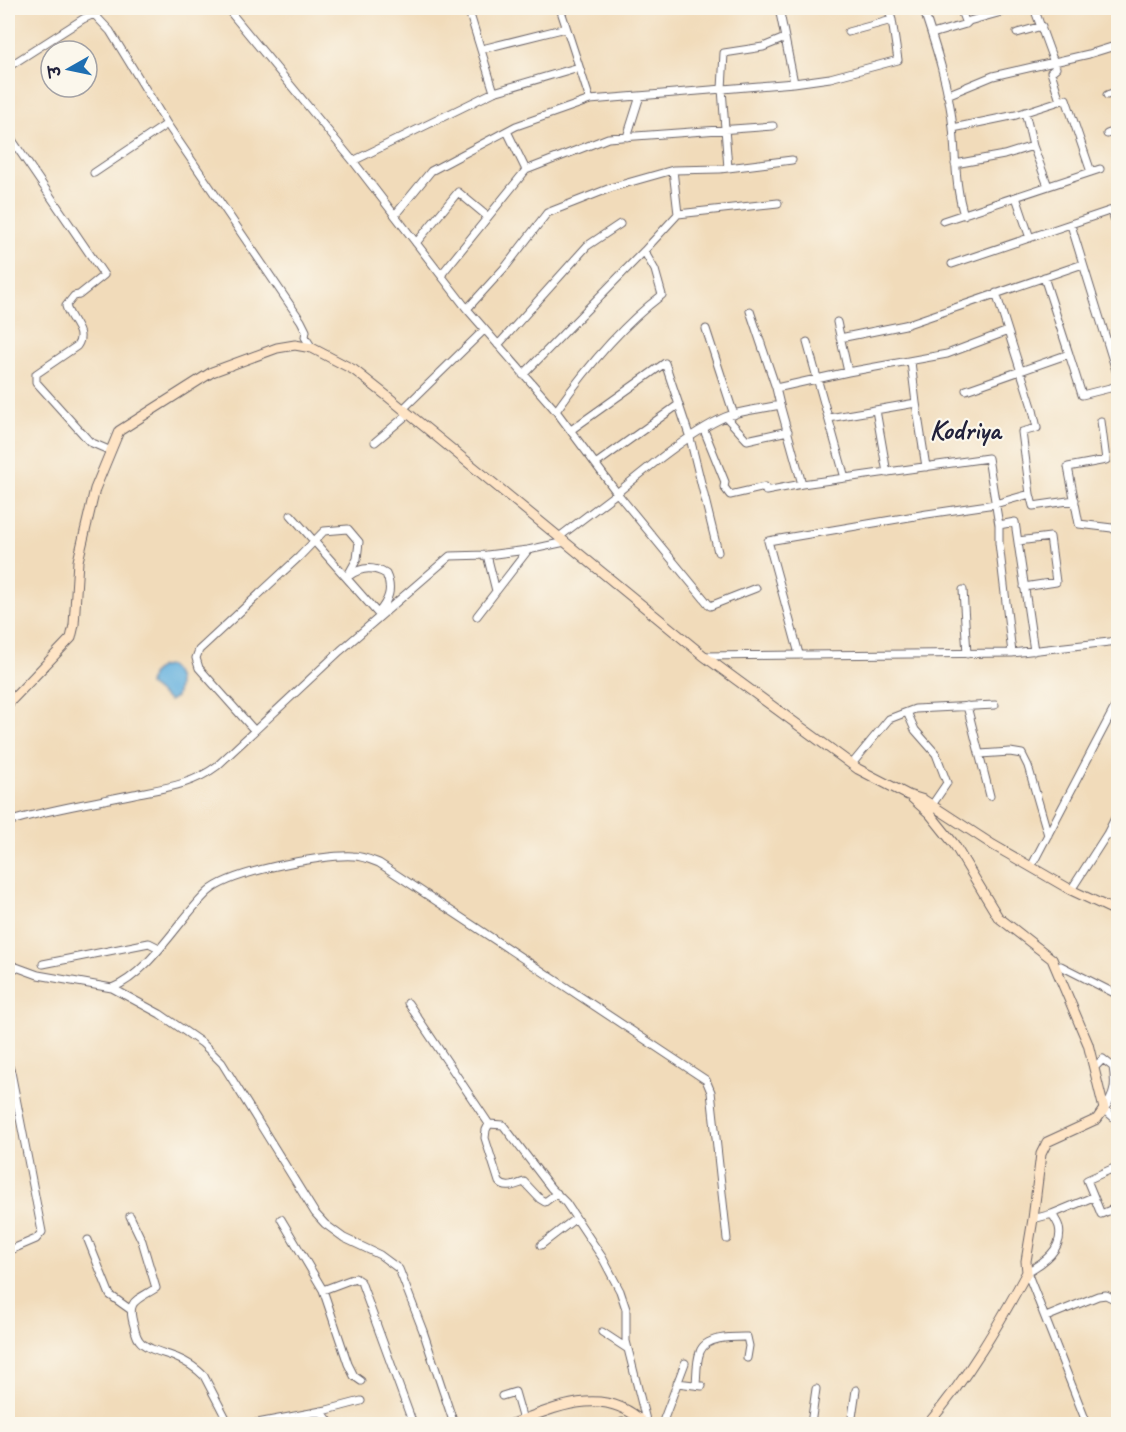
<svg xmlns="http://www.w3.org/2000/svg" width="1126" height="1432" font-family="Caveat,'Playpen Sans Deva',sans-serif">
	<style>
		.water { fill: #65b1de; stroke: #446a8c; stroke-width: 1.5 }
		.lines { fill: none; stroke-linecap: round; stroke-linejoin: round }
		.street-casing { stroke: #6a6367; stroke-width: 9 }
		.secondary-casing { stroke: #6a6367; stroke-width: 11 }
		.street { stroke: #fff; stroke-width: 7 }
		.secondary { stroke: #fee4c5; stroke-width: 9 }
		.labels { text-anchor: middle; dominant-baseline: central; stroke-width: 4.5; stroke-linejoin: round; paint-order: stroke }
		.quarter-label { font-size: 28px; font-weight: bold; fill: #22223b; stroke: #fbf7ec }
	</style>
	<rect width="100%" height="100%" fill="#fbf7ec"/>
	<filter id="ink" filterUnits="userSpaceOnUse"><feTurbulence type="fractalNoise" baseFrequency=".0167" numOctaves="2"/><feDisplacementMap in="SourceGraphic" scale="12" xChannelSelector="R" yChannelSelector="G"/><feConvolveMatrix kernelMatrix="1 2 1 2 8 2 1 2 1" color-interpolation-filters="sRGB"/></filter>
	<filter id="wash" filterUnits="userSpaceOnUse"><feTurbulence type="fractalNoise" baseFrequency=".008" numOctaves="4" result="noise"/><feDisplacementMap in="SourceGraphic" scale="24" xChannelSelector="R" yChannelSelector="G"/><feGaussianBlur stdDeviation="1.35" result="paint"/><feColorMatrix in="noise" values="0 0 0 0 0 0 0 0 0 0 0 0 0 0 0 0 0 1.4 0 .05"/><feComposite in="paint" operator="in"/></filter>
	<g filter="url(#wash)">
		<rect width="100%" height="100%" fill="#f1dbba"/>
		<path class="water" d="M169 666C180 675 179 684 176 697L169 701 149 685 151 675 160 667Z"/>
	</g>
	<g filter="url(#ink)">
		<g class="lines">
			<defs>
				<path id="street" d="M227 8 353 161 467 309
					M468 8 494 92
					M560 8 590 100
					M779 8 794 83
					M923 8C936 47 949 87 953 128 956 158 955 187 964 215
					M1034 8 1056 68 1051 72 1060 101
					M469 11 482 8
					M966 24 969 21 1016 8
					M848 32 892 20
					M1017 33 1042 26
					M932 34 966 24 960 8
					M482 49 566 28
					M8 67 83 19 94 14 110 31 167 124 301 321 306 331 305 337 312 348
					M947 95 993 76 1089 54 1118 45
					M1107 95 1118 91
					M1025 112 1033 146 1048 186
					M953 128 1016 115 1066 99 1091 172
					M507 131 526 170
					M8 134 104 275 79 295 74 296 66 306C70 321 87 332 77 346L36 374V382L90 442 111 451
					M1107 134 1118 130
					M627 137 640 96
					M792 160 720 169 673 170 613 187 547 213 507 265 467 309 556 411 617 493C646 469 691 432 725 417 741 410 763 409 780 405L776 388 848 372 947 354 1008 331
					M353 161 494 92 579 67
					M955 164 1004 155 1033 146
					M728 168 722 89 724 53 763 47 785 38
					M673 170 678 214
					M94 173 167 124
					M1016 197 1030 238
					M1112 211 1118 231
					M395 215 431 171 516 126 590 100 794 83 830 78 898 60 892 20 888 8
					M943 221 1100 169
					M1071 225 1118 377
					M416 243 458 192 488 217
					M644 251 678 214 778 203
					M952 264 1118 208
					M441 275 526 170 608 138 773 126
					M1044 277 1069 354
					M996 293 1033 410 1037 428 1022 432 1030 494
					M750 311 776 388
					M837 322 848 372
					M706 329 734 415
					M840 338 905 325 1083 264
					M807 342 845 478
					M498 345 587 246 620 224
					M911 362 916 403
					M523 375 644 251 655 270 662 295C621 326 585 370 556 411
					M966 390 1069 354 1082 395 1118 386
					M780 405 802 484 988 458 999 525V543L1012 653
					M403 409 484 330
					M876 410 887 473
					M726 417 747 440 788 431
					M829 418 916 403 926 467
					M1101 421 1106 460 1068 467 1079 524 1112 528 1118 532
					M571 430 665 363 690 438 718 552
					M704 430 725 482 724 487 730 495 765 487
					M375 442 408 414
					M597 463 678 405
					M766 491 802 484
					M291 515 380 616
					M999 525 1015 522 1034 651
					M559 537 617 493 710 606 756 588
					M1018 541 1050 537 1056 582 1024 587
					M487 555 496 591
					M349 576C361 567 373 566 386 574 393 589 389 600 378 613
					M963 590 967 654
					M477 616 528 550
					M799 654 768 541 927 514 995 504 1030 494 1033 506 1075 500
					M704 656 1012 653 1118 641
					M967 706 990 796
					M254 730 199 668 196 658 199 650 299 557 324 531 348 529 359 542 357 559 347 577
					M980 754 1010 752 1022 754 1028 766 1048 835
					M852 764 889 719 907 712
					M932 805 947 783 936 754 915 730 907 712 915 709 995 705
					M8 822C49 809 92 803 134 794 164 788 192 785 217 766L340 651 450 556 487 555 528 550 565 542
					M1107 834 1118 838
					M1031 867 1118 701
					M1071 890 1107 834 1118 812
					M8 964 38 975 112 988 160 1014 202 1043 222 1063 315 1213 325 1224 344 1238 380 1255 399 1269 423 1331 454 1424
					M43 964 149 943 159 948
					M1061 966 1118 995
					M112 988C150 973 179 919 208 892 229 872 323 854 353 856 362 856 371 860 379 863L706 1080 711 1092 727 1239
					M408 1003 489 1124 503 1125 551 1188 566 1203 602 1257 620 1291 626 1309V1341L647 1424
					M8 1064 11 1072 42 1232 36 1239 8 1251
					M1094 1068 1103 1059 1113 1067C1116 1085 1115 1095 1104 1109L1118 1121
					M489 1124 486 1130 485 1138 499 1182C506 1190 515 1185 524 1182L540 1199 545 1202 557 1193
					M1118 1180 1114 1168 1087 1180 1101 1214 1118 1207
					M1052 1214C1054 1217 1058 1223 1059 1227 1064 1249 1043 1263 1027 1272L1087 1424
					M130 1216 142 1241 156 1288C136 1301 126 1300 134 1326 135 1331 136 1336 139 1340 146 1350 166 1353 177 1358 187 1362 196 1368 204 1376L229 1424
					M281 1219 323 1290 355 1278 361 1282 413 1424
					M1033 1219 1052 1214 1093 1197
					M88 1240 110 1295 131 1310
					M541 1245 576 1218
					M323 1290 348 1364 354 1376 361 1381
					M1046 1317 1098 1296 1106 1295 1118 1301
					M602 1332 628 1349
					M677 1383 702 1386
					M696 1385C697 1375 696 1362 700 1352 705 1336 734 1337 747 1337L749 1346 747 1358
					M502 1396 515 1392 523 1420
					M321 1411 331 1424
					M622 1422 633 1423 641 1420
					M811 1423 824 1424
					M252 1424 327 1410 361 1401
					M662 1424 685 1363
					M811 1424 816 1389
					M851 1424 856 1390"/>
				<path id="secondary" d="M8 704 71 638 74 625 78 561 95 489 119 431 212 372 277 348 295 345 312 348 354 370 387 396 704 656 858 769 908 795 924 800 993 845 1071 890 1118 912
					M912 798 930 814 954 844 998 917 1052 959 1088 1044 1104 1109 1097 1119 1047 1142 1041 1154 1033 1219 1026 1261 1027 1272C998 1326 968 1377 928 1424
					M511 1424C557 1407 605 1384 645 1424"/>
			</defs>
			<use href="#street" class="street-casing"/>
			<use href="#secondary" class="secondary-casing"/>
			<use href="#street" class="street"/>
			<use href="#secondary" class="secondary"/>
		</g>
	</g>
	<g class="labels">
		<g class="quarter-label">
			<text x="965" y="429">Kodriya</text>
		</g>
	</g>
	<rect width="1126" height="1432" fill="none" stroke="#fbf7ec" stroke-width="30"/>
	<g transform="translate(69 69) rotate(261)"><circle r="28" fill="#fbf7ec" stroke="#a4a2a5" stroke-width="1.5"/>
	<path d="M0-4.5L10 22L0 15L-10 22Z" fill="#1f6fb2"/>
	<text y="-9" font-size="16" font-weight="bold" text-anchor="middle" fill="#22223b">उ</text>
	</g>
</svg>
